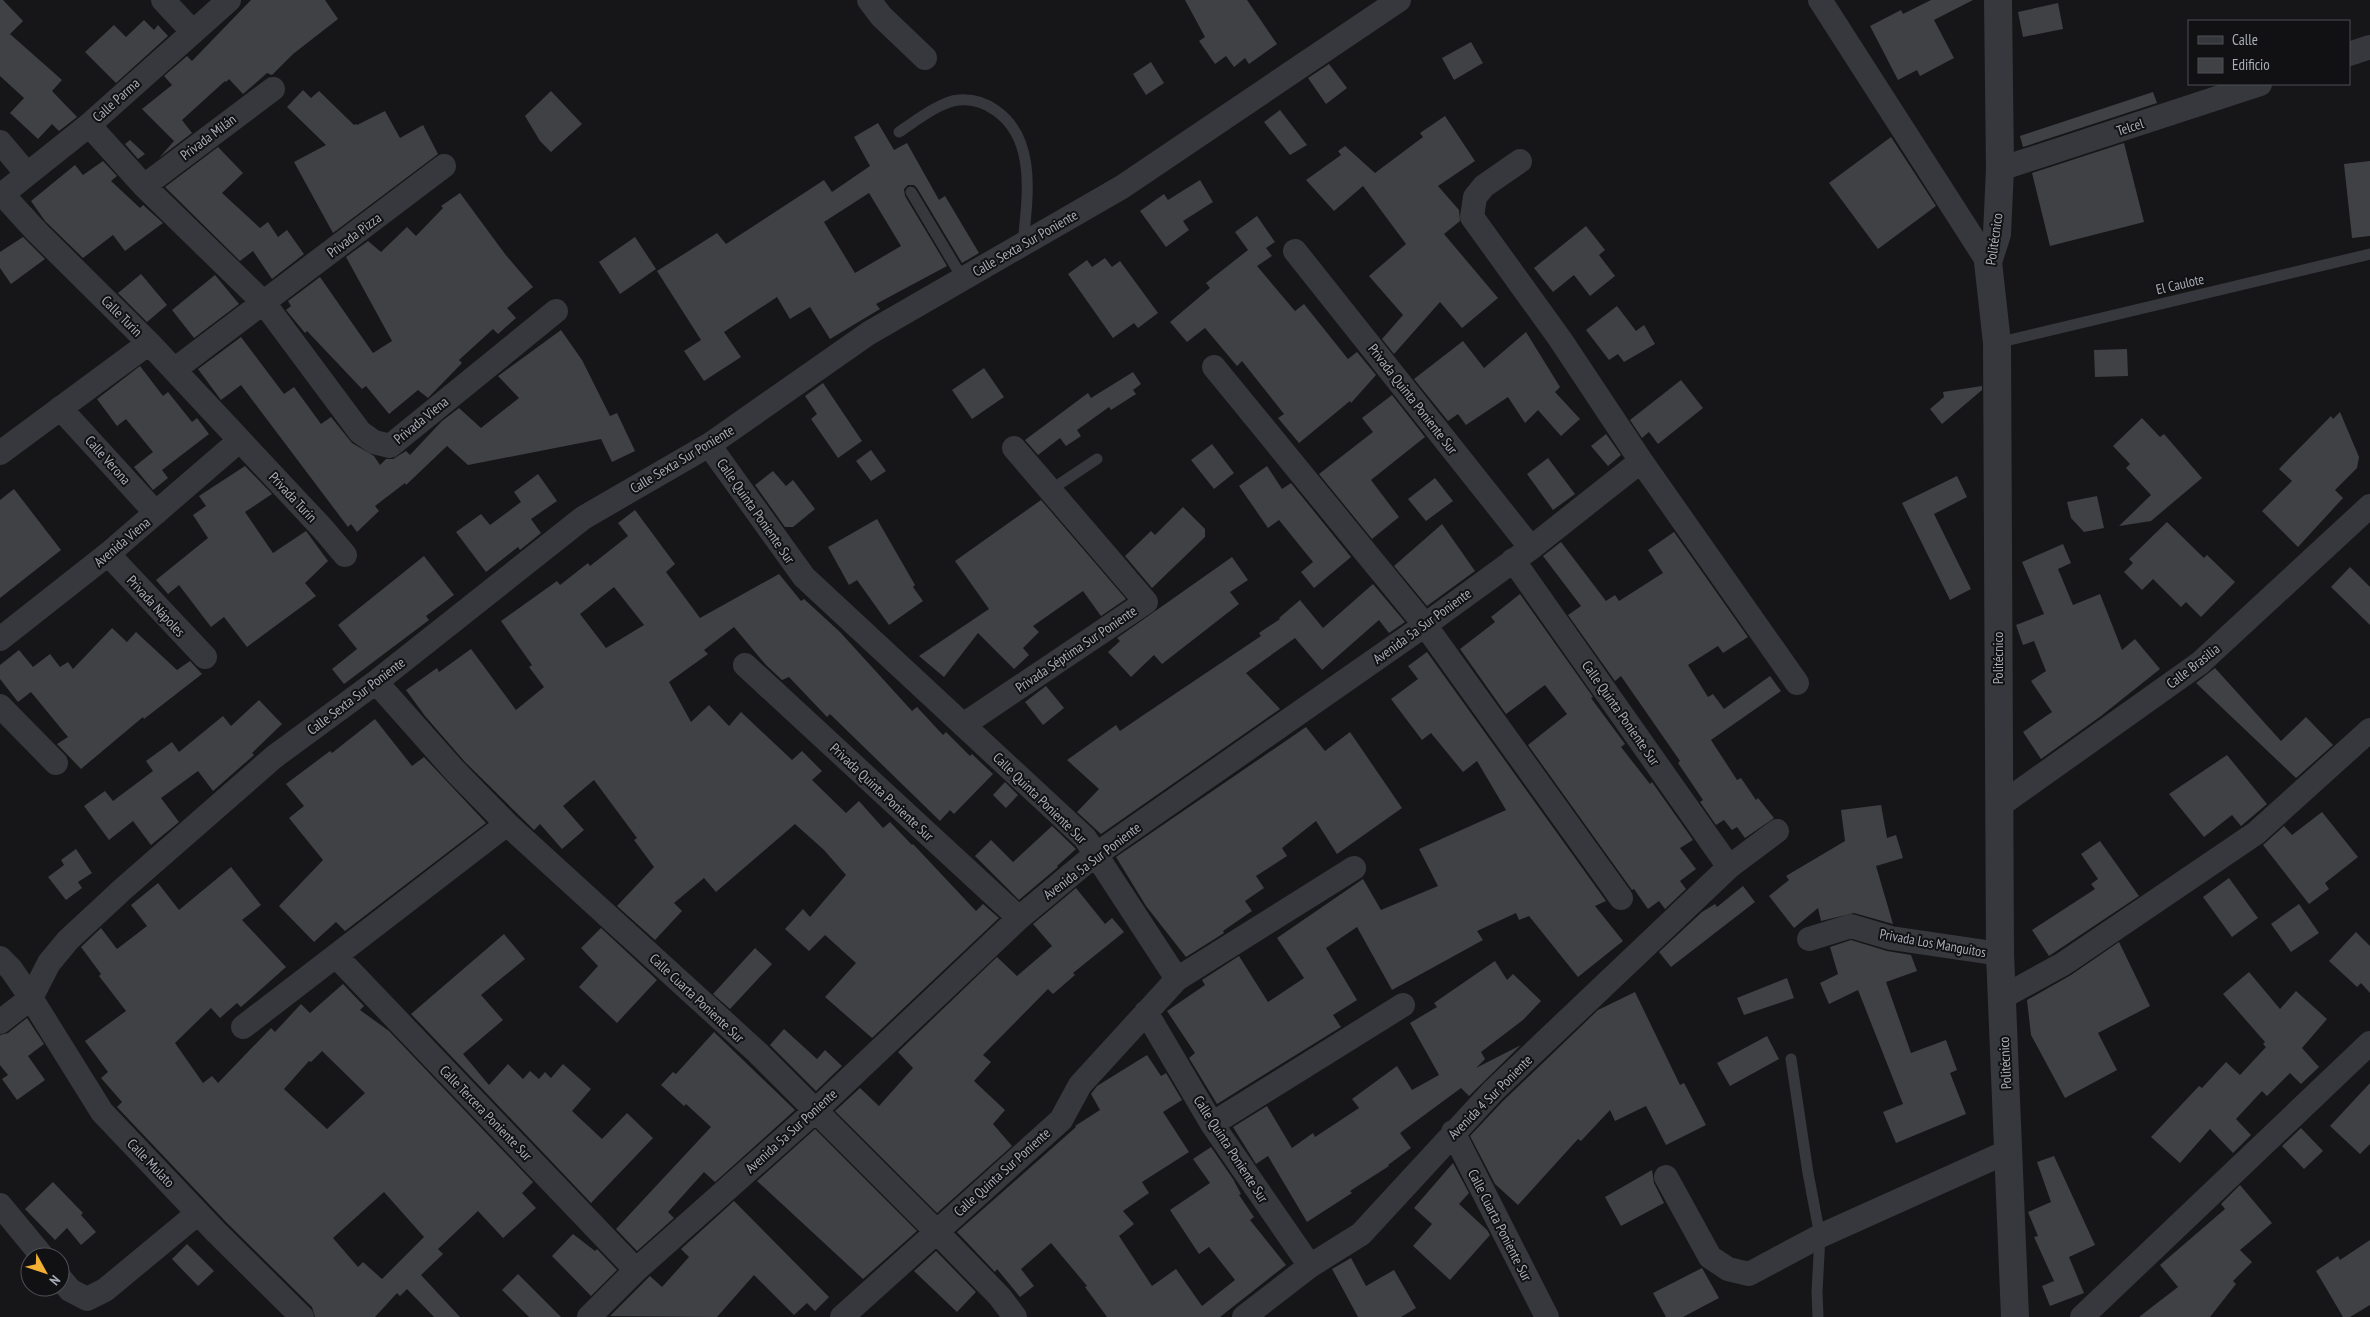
<svg xmlns="http://www.w3.org/2000/svg" width="2370" height="1317" font-family="'PT Sans Narrow',sans-serif">
	<style>
		.building { fill: #404145; fill-rule: evenodd }
		.lines { fill: none; stroke-linecap: round; stroke-linejoin: round }
		.service { stroke: #37383d; stroke-width: 11 }
		.minor { stroke: #37383d; stroke-width: 24 }
		.tertiary { stroke: #37383d; stroke-width: 28 }
		.labels { text-anchor: middle; dominant-baseline: central; stroke-width: 4; stroke-linejoin: round; paint-order: stroke }
		.street-label { font-size: 14px; fill: #a8adb8; stroke: #111113 }
	</style>
	<rect width="100%" height="100%" fill="#161618"/>
	<path class="building" d="M0 0H3L23 21 10 34 62 80 52 91 77 117 59 131 52 124 38 139 10 113 24 98 0 76Z
		M251 0H325L338 19 293 54 272 75 267 73 243 94 229 79 226 82 225 81 182 120 192 133 159 158 174 141 142 109 172 85 164 76 187 56 192 61Z
		M1185 0H1247L1277 44 1249 64 1245 58 1234 67 1226 56 1215 64 1199 41 1205 37Z
		M1931 0H1973L1934 20 1954 58 1920 76 1917 70 1898 80 1870 26 1901 10 1903 14Z
		M2058 3 2063 29 2023 37 2018 12Z
		M144 20 154 30 158 25 168 36 116 83 85 52 114 25 126 37Z
		M1471 42 1483 63 1454 80 1442 58Z
		M1151 62 1164 83 1146 95 1133 74Z
		M1329 64 1347 88 1326 104 1308 78Z
		M303 90 311 98 319 91 354 125 356 124 357 125 385 111 400 138 423 125 438 154 333 233 294 162 326 145 287 107Z
		M551 91 582 124 551 152 540 141 525 116Z
		M2153 92 2157 103 2023 147 2020 136Z
		M1280 110 1307 145 1290 155 1264 122Z
		M1445 116 1475 161 1438 186 1459 210 1460 221 1444 234 1498 298 1462 328 1440 302 1394 354 1382 339 1403 315 1369 276 1406 244 1363 186 1334 211 1306 180 1341 155 1338 151 1345 146 1375 173 1423 137 1420 133Z
		M878 123 894 150 907 143 939 200 945 196 979 253 962 263 917 188 914 185H908L904 189 905 196 947 266 876 304 880 309 830 339 810 307 790 319 777 297 724 332 741 357 704 381 684 351 701 340 657 271 717 233 726 244 824 180 832 192 870 166 854 137ZM869 193 901 246 855 273 824 222Z
		M1891 137 1936 206 1878 249 1829 183Z
		M130 140 145 154 138 159 125 144Z
		M2124 143 2144 222 2050 246 2032 173Z
		M218 147 243 173 222 193 260 228 268 222 278 237 287 230 304 254 272 279 253 251 240 261 165 187Z
		M103 161 117 176 111 181 140 208 143 205 163 223 125 251 113 235 83 258 45 221 31 201 75 165 83 175Z
		M2370 161V236L2352 238 2344 164Z
		M1200 180 1213 202 1183 221 1189 230 1166 247 1140 211 1164 194 1168 200Z
		M460 193 505 254 533 287 507 308 516 318 498 334 493 329 459 360 462 363 428 398 418 390 389 414 366 386 362 389 307 331 305 333 286 310 291 306 288 301 320 277 373 353 392 341 346 257 368 241 381 252 407 227 416 236 443 208 441 206Z
		M1257 216 1275 242 1266 248 1272 256 1257 266 1295 311 1304 304 1348 359 1357 352 1376 375 1351 403 1350 401 1299 443 1278 418 1284 414 1242 361 1237 366 1205 328 1187 342 1170 322 1210 288 1206 283 1248 250 1235 232Z
		M1586 226 1605 250 1599 255 1615 276 1590 296 1574 275 1553 292 1534 268Z
		M23 237 45 259 11 284 0 268V252Z
		M635 237 656 269 620 294 599 262Z
		M1105 258 1112 267 1120 261 1158 313 1138 328 1134 323 1113 338 1068 274 1087 260 1092 267Z
		M141 274 167 305 147 322 118 293Z
		M215 275 239 304 194 338 172 310Z
		M1617 306 1636 331 1644 325 1655 344 1624 362 1618 354 1609 360 1586 330Z
		M561 330 582 360 610 416 617 413 635 451 612 462 601 439 468 465 447 446 406 485 405 483 375 506 379 511 357 532 351 524 348 527 241 385 221 400 198 369 241 337 284 394 294 387 321 424 331 417 352 443 374 456 380 465 386 459H393L406 451 410 455 442 421 459 408 481 428 519 398 498 376Z
		M1526 332 1560 387 1555 392 1580 419 1561 436 1538 410 1525 423 1508 397 1466 425 1458 414 1448 421 1414 379 1463 341 1484 368Z
		M2127 349 2128 376 2095 377 2094 350Z
		M140 366 163 396 168 392 192 422 197 418 209 434 162 470 168 478 153 490 134 467 153 452 126 419 117 426 97 399Z
		M984 368 1004 397 972 419 952 390Z
		M1133 372 1141 384 1133 390 1136 394 1111 410 1109 407 1077 430 1081 436 1066 446 1060 438 1038 455 1025 440 1088 393 1091 398Z
		M1681 380 1703 408 1658 444 1649 432 1642 438 1630 420Z
		M823 383 862 441 838 458 811 419 817 414 805 396Z
		M1982 386V390L1942 424 1930 409 1944 397 1943 392Z
		M1392 395 1425 437 1371 480 1399 517 1372 539 1319 474 1373 432 1362 418Z
		M2340 412 2359 457 2357 468 2335 490 2343 498 2298 547 2262 511 2292 481 2279 469 2331 416 2333 419Z
		M2142 418 2160 437 2164 434 2202 478 2151 521 2119 526 2151 495 2126 468 2130 464 2113 446Z
		M1606 434 1621 455 1608 466 1591 446Z
		M1212 444 1234 473 1214 489 1191 460Z
		M871 450 886 471 871 481 856 461Z
		M1548 458 1575 494 1553 510 1527 474Z
		M245 466 272 494 245 512 273 553 306 531 328 561 305 583 316 596 247 647 224 617 211 627 179 585 168 594 156 580 208 538 193 515 206 506 199 496Z
		M1267 466 1282 489 1291 483 1351 557 1314 588 1301 572 1313 562 1279 520 1268 528 1239 486Z
		M773 471 786 486 793 480 815 509 793 527H785L755 485Z
		M538 474 557 501 531 519 541 533 520 550 518 547 486 572 456 532 481 514 490 525 521 502 514 492Z
		M1957 476 1967 497 1934 514 1971 589 1950 600 1902 503Z
		M1435 478 1453 501 1426 521 1408 499Z
		M14 489 61 550 0 598V500Z
		M2097 496 2104 528 2084 532 2071 518 2067 502Z
		M1041 500 1126 599 1101 616 1083 591 1033 626 1039 632 1023 648 1029 655 1014 669 978 633 944 677 919 656 989 609 955 561Z
		M1183 507 1205 529V537L1152 588 1125 556 1151 531 1155 535Z
		M635 510 675 564 666 572 700 618 779 574 801 601 804 599 840 632 912 711 917 707 943 735 946 732 970 756 972 754 993 774 954 814 950 810 940 821 830 714 827 717 789 677 782 680 766 665 734 627 704 650 708 654 669 682 691 722 709 705 729 726 741 712 792 760 802 751 822 771 812 780 846 813 859 801 883 828 890 822 912 845 913 844 976 911 983 904 999 918 872 1038 825 997 856 963 825 935 809 951 785 929 803 909 810 917 846 875 824 850 795 824 716 892 704 878 674 903 682 911 655 940 617 906 654 867 634 840 637 838 594 780 563 806 584 830 562 849 540 824 534 830 465 762 425 716 406 690 437 668 439 672 471 649 516 710 544 687 529 667 532 665 501 621 557 581 560 585 588 563 590 566 628 536 618 523ZM614 587 644 625 606 648 580 614Z
		M877 519 915 585 913 587 923 601 889 625 857 580 849 585 828 547Z
		M2167 522 2204 558 2207 555 2235 582 2201 617 2186 602 2181 607 2153 579 2142 590 2124 572 2133 563 2129 559Z
		M1442 524 1475 571 1427 606 1394 566Z
		M1674 532 1748 637 1723 653 1718 646 1688 665 1708 697 1713 694 1724 709 1770 676 1781 691 1711 740 1737 780 1741 778 1756 800 1758 798 1774 818 1745 838 1737 827 1732 830 1724 820 1716 825 1700 802 1703 800 1678 763 1680 761 1621 676 1615 681 1568 615 1581 606 1543 556 1561 542 1606 601 1615 595 1619 601 1663 573 1648 550Z
		M2063 544 2071 563 2058 569 2073 605 2100 594 2122 650 2135 639 2160 669 2101 716 2041 759 2023 732 2052 712 2031 681 2046 671 2034 641 2023 645 2016 625 2044 614 2022 562Z
		M424 556 454 595 426 616 429 620 344 684 332 669 357 649 338 625Z
		M1232 557 1248 580 1230 592 1239 604 1162 664 1154 655 1131 677 1108 652 1120 641 1117 638Z
		M2350 567 2370 587V625L2331 587Z
		M1373 584 1405 622 1389 633 1379 620 1322 670 1295 638 1246 673 1280 709 1101 834 1077 812 1099 789 1067 760 1116 725 1120 731 1142 716 1261 636 1259 633 1280 619 1279 618 1300 600 1323 628Z
		M1520 594 1593 697 1591 698 1625 744 1621 747 1650 784 1652 782 1693 840 1680 848 1696 869 1680 881 1686 889 1665 909 1659 901 1648 909 1634 889 1632 890 1528 745 1567 714 1545 685 1506 714 1460 649 1495 622 1491 617Z
		M112 628 127 642 136 632 177 670 190 661 202 674 144 719 143 717 81 769 57 744 68 737 31 692 18 702 0 679V665L19 650 33 667 50 654 60 667 68 662 73 669Z
		M1427 652 1606 901 1595 906 1623 941 1578 977 1529 916 1519 920 1516 913 1477 931 1483 940 1392 990 1357 927 1326 948 1357 1000 1333 1015 1341 1027 1217 1104 1189 1058 1195 1053 1167 1011 1205 985 1202 980 1239 956 1268 1002 1304 978 1277 938 1363 879 1381 910 1438 886 1419 849 1506 810 1477 761 1463 772 1431 733 1422 740 1391 699 1418 679 1408 666Z
		M2215 668 2281 741 2306 717 2333 745 2296 778 2196 683Z
		M1046 686 1064 708 1043 725 1025 702Z
		M259 700 282 724 252 753 254 755 213 791 198 771 161 798 179 822 151 845 133 821 109 840 84 806 105 791 113 801 153 771 146 761 172 742 179 752 223 716 231 726Z
		M375 719 412 766 424 757 486 823 345 931 336 922 314 942 279 906 323 860 289 818 304 806 286 784 330 751 332 753Z
		M1306 727 1325 751 1350 732 1402 808 1337 854 1316 821 1282 848 1287 856 1256 876 1264 888 1245 901 1252 911 1223 931 1224 933 1186 957 1146 906 1116 857Z
		M2227 755 2267 804 2241 826 2232 815 2204 837 2169 794Z
		M1005 782 1018 795 1006 808 993 795Z
		M1881 805 1887 838 1896 835 1903 858 1876 866 1893 924 1854 913 1821 921 1818 908 1794 928 1769 896 1789 880 1786 876 1845 841 1841 810Z
		M2322 812 2358 857 2325 883 2329 889 2309 904 2263 845 2284 826 2292 835Z
		M1052 826 1076 849 1057 866 1058 867 1019 900 975 856 991 840 1013 862Z
		M2100 841 2139 896 2049 956 2032 930 2095 889 2091 884 2098 879 2081 854Z
		M76 849 92 873 78 882 82 888 66 900 48 877 64 865 61 860Z
		M231 867 261 905 242 920 286 967 241 1007 237 1003 220 1018 211 1008 175 1043 203 1083 212 1076 218 1083 271 1028 275 1032 301 1004 310 1013 343 984 364 1006 360 1010 389 1031 533 1182 522 1193 536 1208 503 1238 478 1211 438 1249 443 1254 421 1275 460 1317H434L407 1289 400 1296 397 1293 375 1317H315L312 1307 226 1222 117 1107 122 1102 101 1078 108 1072 85 1041 126 1011 99 976 101 974 81 947 101 928 117 949 147 926 131 905 158 883 179 910ZM322 1051 365 1093 327 1129 284 1089 309 1061 311 1062ZM384 1192 424 1237 382 1279 363 1262 358 1267 333 1238Z
		M2229 878 2258 918 2232 937 2203 897Z
		M1743 886 1755 902 1671 967 1659 952 1702 912 1715 904 1717 907Z
		M1076 888 1105 924 1112 918 1124 932 1073 973 1075 975 1053 994 1048 989 983 1055 991 1062 974 1081 1005 1110 993 1124 1012 1146 937 1213 835 1111 860 1088 879 1106 913 1068 898 1052 997 957 1017 976 1052 946 1033 924Z
		M2299 904 2319 933 2291 952 2271 924Z
		M601 928 657 980 617 1023 579 987 598 966 581 948Z
		M2356 932 2370 946V993L2361 983 2357 987 2329 961Z
		M504 934 525 959 481 995 503 1020 463 1054 489 1085 508 1064 523 1079 530 1071 539 1079 545 1072 551 1078 563 1064 591 1089 572 1111 602 1139 627 1113 653 1138 591 1203 411 1014Z
		M1851 940 1887 951 1911 955 1917 971 1886 982 1911 1053 1946 1040 1957 1070 1950 1073 1966 1114 1896 1143 1883 1112 1903 1104 1858 990 1829 1004 1820 983 1838 974 1830 947Z
		M2119 942 2150 1006 2098 1033 2117 1070 2065 1098 2031 1035 2027 1000 2071 975Z
		M755 948 772 964 730 1009 713 994Z
		M1495 961 1507 980 1513 974 1541 1001 1523 1020 1481 1052 1485 1059 1476 1068 1521 1045 1469 1096 1461 1088 1400 1133 1411 1148 1388 1165 1389 1166 1350 1191 1352 1193 1307 1222 1268 1156 1256 1164 1233 1127 1267 1106 1292 1148 1313 1133 1315 1137 1359 1108 1352 1099 1397 1066 1412 1090 1439 1075 1410 1023 1437 1007 1434 1003Z
		M2249 972 2280 1009 2296 991 2327 1019 2302 1048 2319 1067 2301 1084 2290 1073 2267 1096 2262 1091 2236 1119 2251 1135 2233 1153 2210 1129 2180 1163 2151 1137 2199 1086 2202 1088 2226 1062 2240 1075 2266 1047 2263 1044 2265 1042 2223 994Z
		M1787 978 1794 998 1744 1015 1737 998Z
		M1635 992 1680 1085 1684 1083 1706 1125 1666 1145 1646 1106 1615 1121 1610 1110 1581 1141 1578 1139 1518 1205 1495 1184 1470 1136 1503 1101 1598 1010Z
		M27 1018 44 1044 28 1056 45 1080 17 1100 2 1079 8 1075 0 1065V1035L8 1033Z
		M784 1029 817 1059 825 1050 842 1066 816 1091 770 1045Z
		M714 1032 795 1110 715 1182 704 1172 668 1212 674 1218 637 1251 616 1229 711 1127 686 1104 684 1106 661 1085 673 1072 676 1074Z
		M1767 1036 1779 1059 1730 1086 1717 1063Z
		M1147 1055 1161 1076 1166 1073 1182 1100 1163 1112 1189 1152 1142 1182 1149 1193 1123 1211 1134 1224 1119 1236 1152 1286 1176 1269 1202 1306 1235 1280 1209 1247 1199 1254 1170 1210 1210 1183 1193 1159 1211 1147 1233 1179 1241 1194 1239 1195 1254 1217 1250 1220 1286 1265 1220 1317H1107L1085 1287 1087 1286 1051 1243 1021 1269 1034 1286 1020 1297 997 1269 995 1272 957 1232 1076 1127 1075 1126 1100 1110 1091 1094 1097 1086Z
		M2370 1083V1144L2360 1154 2330 1126Z
		M2301 1128 2323 1151 2304 1169 2282 1146Z
		M815 1129 917 1231 863 1279 757 1181Z
		M2054 1156 2095 1245 2069 1257 2084 1293 2050 1306 2042 1286 2054 1281 2034 1237 2038 1236 2028 1212 2051 1202 2037 1162Z
		M1453 1163 1469 1193 1459 1204 1487 1230 1490 1235 1450 1280 1413 1246 1432 1224 1414 1208Z
		M1652 1170 1654 1183 1664 1203 1621 1226 1605 1197Z
		M53 1182 83 1213 81 1215 96 1232 81 1245 67 1228 55 1240 25 1209Z
		M2240 1185 2272 1223 2240 1250 2252 1262 2233 1281 2236 1284 2210 1317H2139L2178 1287 2160 1265 2225 1209 2221 1204Z
		M734 1201 829 1297 815 1311 807 1303 794 1315 754 1275 717 1317 610 1316 650 1276 662 1287 689 1257 681 1249Z
		M573 1234 595 1251 597 1249 617 1270 591 1296 552 1256Z
		M2370 1240V1305L2350 1317H2343L2316 1271 2338 1256 2340 1260Z
		M187 1244 214 1271 198 1286 172 1259Z
		M936 1251 976 1292 957 1312 914 1271Z
		M1351 1258 1366 1286 1394 1270 1416 1308 1401 1317H1358L1332 1269Z
		M1702 1268 1719 1298 1683 1317H1666L1653 1293Z
		M518 1274 561 1317H529L502 1290Z"/>
	<g class="lines">
		<path class="service" d="M899 132C914 122 941 101 959 100 972 99 985 103 995 110 1038 139 1027 200 1023 244
			M911 192 963 279
			M1997 343 2370 254
			M1049 491 1097 459
			M1791 1059 1808 1173 1820 1236 1817 1292 1818 1317"/>
		<path class="minor" d="M163 0 193 32
			M869 0 881 16 925 58
			M1820 0 1988 262
			M2349 54 2370 47
			M89 125 144 186 264 303 360 432 374 442 390 446 556 311
			M0 142 27 174
			M1520 161 1484 186 1475 197 1472 217 1560 339 1641 461 1797 683
			M2000 169 2260 84
			M144 186 273 89
			M2 194 37 232 149 343 323 529 345 555
			M0 196 89 125 229 0
			M1295 251 1531 548
			M1214 367 1425 625 1621 898
			M174 370 444 166
			M60 408 156 513
			M709 445 804 577 1085 838 1177 979
			M0 453 149 343
			M108 554 205 657
			M1513 560 1729 867
			M0 639 108 554 240 440
			M745 665 1019 918
			M376 682 455 771 507 824 757 1052 936 1231 1000 1297 1015 1317
			M0 706 56 763
			M963 725 1146 602 1014 448
			M1999 806 2200 663 2370 506
			M1809 939 1851 926 1891 938 2000 954
			M336 956 636 1270
			M0 958 11 969 31 998 102 1112 216 1232 302 1317
			M2001 998 2063 964 2256 833 2370 730
			M1146 1012 1212 1124 1310 1266
			M0 1022 31 998 49 963 68 940 123 889 274 757 376 682 583 518 709 445 869 333 1122 187 1399 0
			M243 1027 507 824
			M1212 1124 1403 1005
			M1453 1132 1547 1317
			M1666 1177 1710 1257 1728 1269 1749 1274 1820 1236 2009 1151
			M0 1205 43 1257
			M60 1278 70 1290 87 1299 105 1290 198 1213
			M589 1317 636 1270 815 1111 1019 918 1091 858 1425 625 1531 548 1641 461
			M842 1317 1061 1120 1080 1085 1177 979 1354 868
			M1244 1317 1310 1266 1361 1234 1493 1091 1729 867 1777 831
			M2082 1317 2370 1043"/>
		<path class="tertiary" d="M1998 0 2000 169 1997 234 1988 262 1997 343 2000 954 2015 1317"/>
	</g>
	<g class="labels">
		<g class="street-label">
			<text transform="translate(116 100) rotate(-42)">Calle Parma</text>
			<text transform="translate(2130 127) rotate(-18)">Telcel</text>
			<text transform="translate(208 137) rotate(-37)">Privada Milán</text>
			<text transform="translate(354 235) rotate(-37)">Privada Pizza</text>
			<text transform="translate(1994 239) rotate(-82)">Politécnico</text>
			<text transform="translate(1025 243) rotate(-30)">Calle Sexta Sur Poniente</text>
			<text transform="translate(2180 284) rotate(-13)">El Caulote</text>
			<text transform="translate(122 316) rotate(45)">Calle Turin</text>
			<text transform="translate(1413 399) rotate(52)">Privada Quinta Poniente Sur</text>
			<text transform="translate(421 420) rotate(-39)">Privada Viena</text>
			<text transform="translate(682 459) rotate(-31)">Calle Sexta Sur Poniente</text>
			<text transform="translate(108 460) rotate(48)">Calle Verona</text>
			<text transform="translate(293 497) rotate(47)">Privada Turin</text>
			<text transform="translate(756 511) rotate(55)">Calle Quinta Poniente Sur</text>
			<text transform="translate(122 542) rotate(-40)">Avenida Viena</text>
			<text transform="translate(156 606) rotate(47)">Privada Nápoles</text>
			<text transform="translate(1422 626) rotate(-36)">Avenida 5a Sur Poniente</text>
			<text transform="translate(1076 649) rotate(-34)">Privada Séptima Sur Poniente</text>
			<text transform="translate(1998 658) rotate(-90)">Politécnico</text>
			<text transform="translate(2193 666) rotate(-38)">Calle Brasilia</text>
			<text transform="translate(356 696) rotate(-37)">Calle Sexta Sur Poniente</text>
			<text transform="translate(1621 713) rotate(55)">Calle Quinta Poniente Sur</text>
			<text transform="translate(882 792) rotate(43)">Privada Quinta Poniente Sur</text>
			<text transform="translate(1040 798) rotate(44)">Calle Quinta Poniente Sur</text>
			<text transform="translate(1092 861) rotate(-37)">Avenida 5a Sur Poniente</text>
			<text transform="translate(1933 943) rotate(10)">Privada Los Manguitos</text>
			<text transform="translate(697 998) rotate(43)">Calle Cuarta Poniente Sur</text>
			<text transform="translate(2005 1063) rotate(-93)">Politécnico</text>
			<text transform="translate(1490 1097) rotate(-45)">Avenida 4 Sur Poniente</text>
			<text transform="translate(486 1113) rotate(46)">Calle Tercera Poniente Sur</text>
			<text transform="translate(791 1131) rotate(-42)">Avenida 5a Sur Poniente</text>
			<text transform="translate(1231 1149) rotate(57)">Calle Quinta Poniente Sur</text>
			<text transform="translate(151 1163) rotate(46)">Calle Mulato</text>
			<text transform="translate(1002 1172) rotate(-42)">Calle Quinta Sur Poniente</text>
			<text transform="translate(1500 1225) rotate(63)">Calle Cuarta Poniente Sur</text>
		</g>
	</g>
	<rect x="2188" y="20" width="162" height="65" fill="#111113" stroke="#4d4f55"/>
	<rect x="2198" y="36" width="25" height="8" fill="#37383d" stroke="#4d4f55"/>
	<text x="2232" y="45" font-size="15" fill="#a8adb8">Calle</text>
	<rect x="2198" y="58" width="25" height="15" fill="#404145" stroke="#4d4f55"/>
	<text x="2232" y="70" font-size="15" fill="#a8adb8">Edificio</text>
	<g transform="translate(45 1272) rotate(130)"><circle r="24" fill="#111113" stroke="#4d4f55"/>
	<path d="M0-4L9 19L0 12L-9 19Z" fill="#f2b134"/>
	<text y="-8" font-size="14" font-weight="bold" text-anchor="middle" fill="#a8adb8">N</text>
	</g>
</svg>
